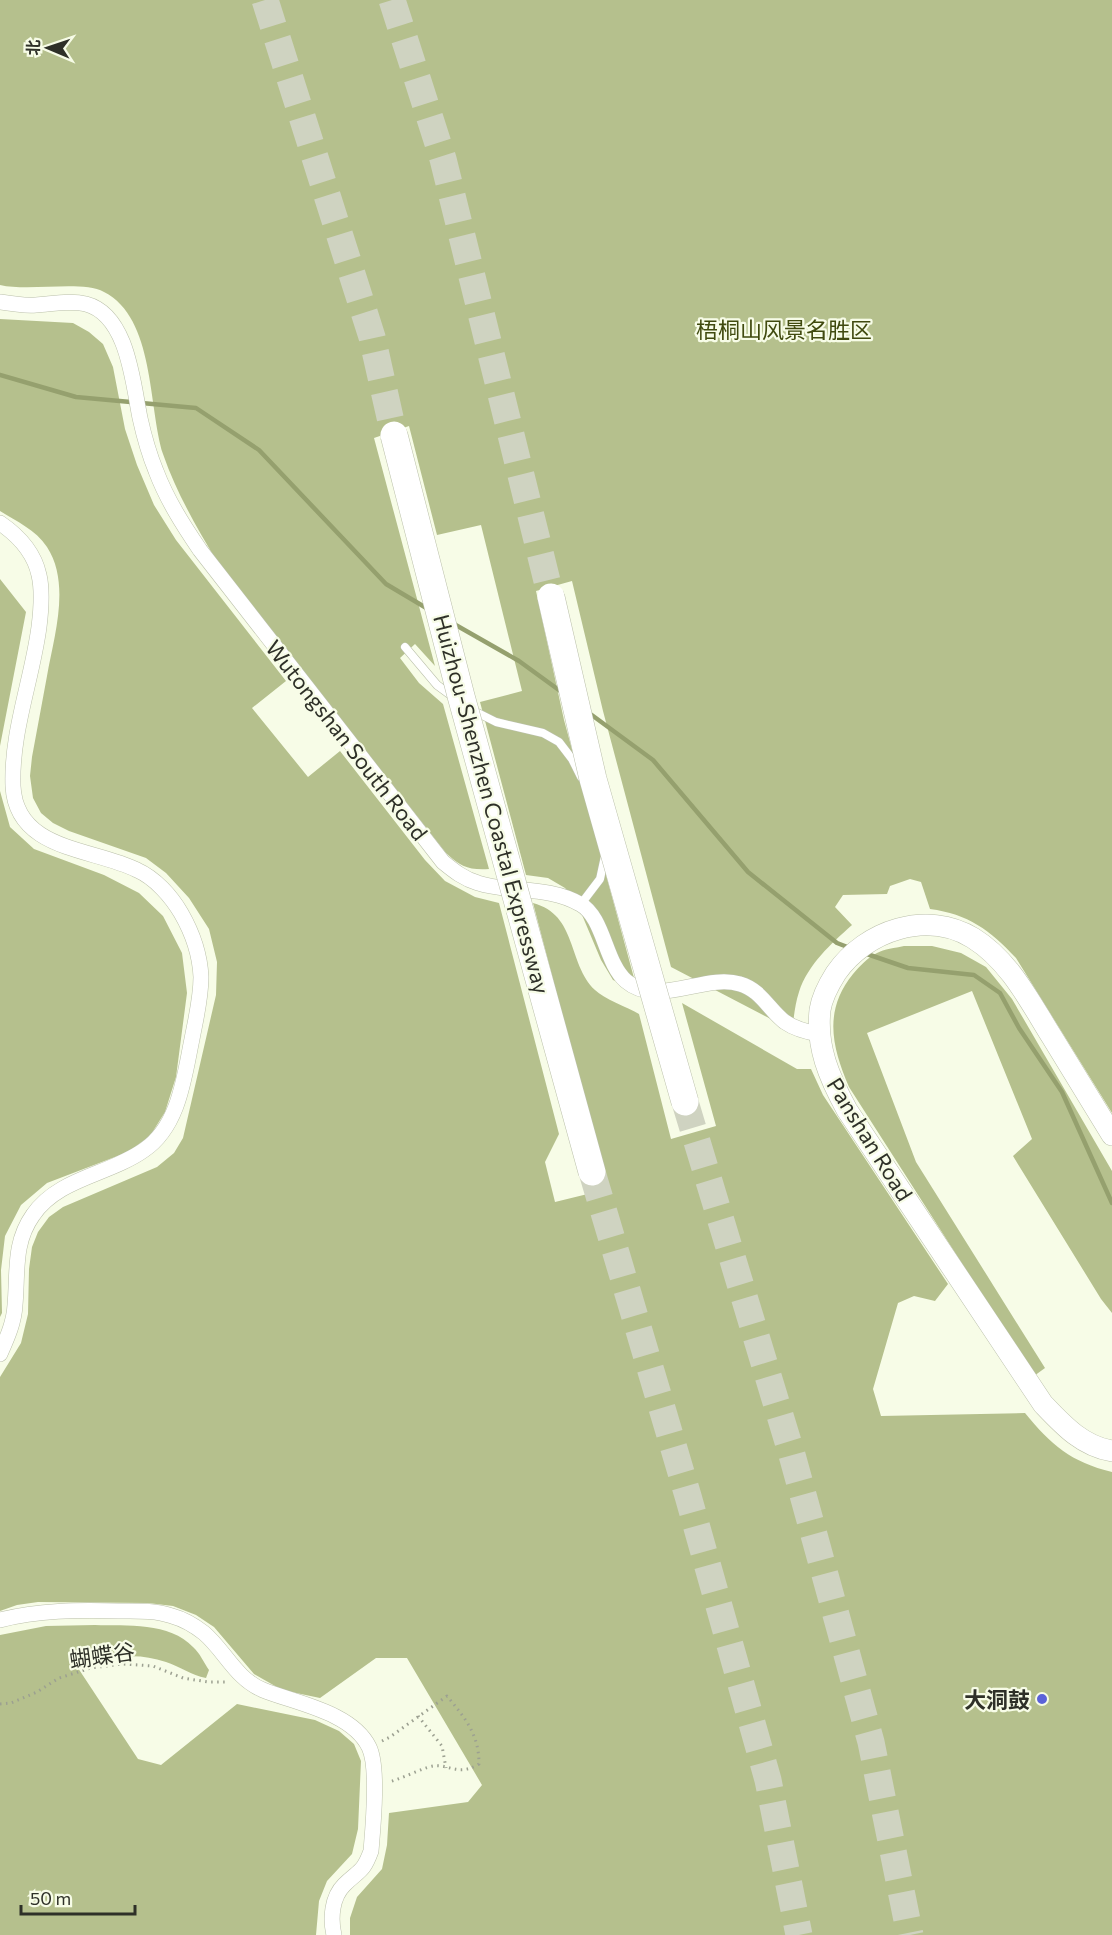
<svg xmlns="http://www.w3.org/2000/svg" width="1112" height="1935" font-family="Commissioner,'Noto Sans SC',sans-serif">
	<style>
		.forest { fill: #b5c08d }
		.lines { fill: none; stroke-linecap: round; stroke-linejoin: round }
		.stream { stroke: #95a06e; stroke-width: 4.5 }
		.highway-tunnel { stroke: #cfd3c1; stroke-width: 27; stroke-dasharray: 27 14; stroke-linecap: butt }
		.lane-casing { stroke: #bbc0ab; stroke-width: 9 }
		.street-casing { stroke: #bbc0ab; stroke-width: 16 }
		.secondary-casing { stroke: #bbc0ab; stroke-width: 22 }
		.path { stroke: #9ca091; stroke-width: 3; stroke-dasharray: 1.5 4.5; stroke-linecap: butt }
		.lane { stroke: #fff; stroke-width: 8 }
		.street { stroke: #fff; stroke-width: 15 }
		.secondary { stroke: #fff; stroke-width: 21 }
		.highway-bridge-casing { stroke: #bbc0ab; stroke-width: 28; stroke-linecap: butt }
		.highway-bridge { stroke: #fff; stroke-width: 27 }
		.poi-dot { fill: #5b62d9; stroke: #f7fce7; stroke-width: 2 }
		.labels { text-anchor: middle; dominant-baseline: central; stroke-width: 4.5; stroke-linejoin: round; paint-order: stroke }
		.park-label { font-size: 22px; fill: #404a0f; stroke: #f7fce7 }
		.street-label { font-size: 22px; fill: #2e3028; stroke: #f7fce7 }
		.poi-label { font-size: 22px; font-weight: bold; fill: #2e3028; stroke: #f7fce7; text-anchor: end }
	</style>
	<rect width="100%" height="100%" fill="#f7fce7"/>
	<path class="forest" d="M0 0H1112V1113L1016 958C990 930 968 914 930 909L921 882 910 879 890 886 887 894 843 895 835 907 852 925C831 944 808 964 799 992 795 1004 794 1017 792 1030L671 967 603 711 572 581 536 591 564 720 637 989 613 980 601 960 577 903 565 888 548 878 526 875 480 702 522 691 481 525 437 535 409 426 374 438 435 666 415 644 400 658 419 683 443 704 489 869C468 870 461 867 446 853L216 560C196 526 176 492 163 454 148 406 155 318 104 292 81 280 30 292 0 285Z
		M0 319 73 323 89 332 103 344 113 367 125 429 137 465 154 505 176 540 286 681 252 708 308 777 340 751 425 860 445 881 475 897 499 903 559 1134 545 1162 555 1202 608 1189 533 903C578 915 567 963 595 990 604 999 627 1007 639 1014L671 1139 716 1126 682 1003 797 1069H811L823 1095 948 1284 935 1301 914 1296 898 1303 873 1389 881 1416 1025 1413C1051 1445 1071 1462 1112 1472V1935H350V1918L357 1897 382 1869 387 1845 389 1813 468 1802 482 1785 407 1658H376L320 1698 282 1690 254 1674 214 1627 196 1615 173 1606 148 1603 38 1602 17 1605 0 1611V1377L21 1343 28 1314 29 1269 32 1247 38 1232 49 1217 63 1207 157 1167 174 1153 183 1138 216 995 217 962 209 929 189 898 166 873 146 858 69 831 53 823 41 813 33 798 30 776 32 757C37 730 42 703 47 676 54 636 71 584 47 547 36 530 16 521 0 511Z
		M0 579 26 612 0 746Z
		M0 791 10 827 34 849 104 875 139 893 163 916 182 953 187 993 176 1077 165 1112 150 1136 128 1152 47 1183 21 1205 5 1236 1 1270 2 1313 0 1317Z
		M904 946H932L961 953 986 967 1012 999 1112 1171V1313L1101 1299 1013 1156 1032 1139 972 991 867 1033 916 1162 1045 1368 1034 1376 849 1087C832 1047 823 1011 853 974 860 966 867 958 877 953 884 949 895 948 904 946Z
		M95 1625C126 1626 170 1622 193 1647 200 1653 204 1663 209 1670L206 1678C191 1675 181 1667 166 1662 134 1651 109 1657 78 1668L138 1759 161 1765 237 1704 315 1720 339 1731 354 1744 361 1761 358 1829 352 1854 327 1881 319 1901 316 1935H0V1635L46 1626Z"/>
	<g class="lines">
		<path class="stream" d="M0 375 76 397 196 408 259 450 386 584 428 609
			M454 624 519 661 563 693
			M589 713 653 760 748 872 837 943 850 948
			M864 953 908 968 974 975 1000 993 1019 1028 1062 1092 1112 1203"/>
		<path class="highway-tunnel" d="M265 0 372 337 394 435
			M392 0 443 159 551 597
			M685 1102 792 1455 871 1742 910 1935
			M592 1172 688 1496 768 1780 799 1935"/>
		<defs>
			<path id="lane" d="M405 647 437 685 452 696
				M472 710 496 722 543 733 559 742 572 759 581 777
				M581 904 600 879 605 856"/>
			<path id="street" d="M0 302C12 304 24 306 36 305 52 304 70 300 86 304 128 315 133 384 140 418 144 436 149 454 156 471 167 500 183 525 200 550L443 862C454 871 464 879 478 883 511 894 547 885 580 904 604 917 605 963 626 981 657 1008 705 973 740 984 761 990 769 1010 785 1022 795 1029 807 1032 819 1034
				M0 523C19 536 34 552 39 575 43 592 41 611 39 627 32 680 11 732 13 786 16 851 93 848 137 870 155 878 171 896 181 913 192 932 200 955 201 977 201 998 196 1018 192 1039 184 1078 179 1126 144 1150 109 1175 58 1178 33 1215 13 1243 18 1273 15 1305 14 1323 7 1338 0 1354
				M0 1620C39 1610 77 1610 118 1611 136 1611 155 1610 172 1616 183 1619 195 1626 204 1633 225 1651 236 1679 263 1690 295 1703 352 1712 369 1747 379 1767 373 1827 371 1851 363 1873 359 1870 344 1885 332 1897 330 1918 334 1935"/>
			<path id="secondary" d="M1112 1135C1092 1102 1072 1070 1052 1037 1030 1002 1010 961 973 938 927 910 866 930 836 973 829 984 822 997 820 1010 816 1047 829 1077 847 1110L1043 1404C1063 1425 1082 1446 1112 1451"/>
		</defs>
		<use href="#lane" class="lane-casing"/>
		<use href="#street" class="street-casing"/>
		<use href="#secondary" class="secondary-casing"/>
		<path class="path" d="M0 1704 11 1703 37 1692 59 1678 91 1668 123 1664 153 1666 183 1678 208 1682H227
			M418 1716 442 1746 446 1768
			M382 1741 390 1737 447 1696C465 1718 479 1734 479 1764 456 1778 447 1761 429 1767 416 1771 403 1778 389 1782"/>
		<use href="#lane" class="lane"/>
		<use href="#street" class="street"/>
		<use href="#secondary" class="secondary"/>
		<defs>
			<path id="highway-bridge" d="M394 435 461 696 592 1172
				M551 597 593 779 685 1102"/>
		</defs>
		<use href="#highway-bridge" class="highway-bridge-casing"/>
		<use href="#highway-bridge" class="highway-bridge"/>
	</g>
	<circle class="poi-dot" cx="1042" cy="1699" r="6"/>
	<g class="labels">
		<g class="park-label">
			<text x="784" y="329">梧桐山风景名胜区</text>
		</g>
		<g class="street-label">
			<text transform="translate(347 740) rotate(52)">Wutongshan South Road</text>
			<text transform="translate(492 804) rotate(75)">Huizhou-Shenzhen Coastal Expressway</text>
			<text transform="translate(870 1139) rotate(58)">Panshan Road</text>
			<text transform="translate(102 1655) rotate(-8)">蝴蝶谷</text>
		</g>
		<g class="poi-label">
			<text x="1030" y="1699">大洞鼓</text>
		</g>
	</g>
	<g transform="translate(48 48) rotate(272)" stroke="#f7fce7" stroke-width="4.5" paint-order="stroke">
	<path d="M0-4.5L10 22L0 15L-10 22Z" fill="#2e3028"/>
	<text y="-9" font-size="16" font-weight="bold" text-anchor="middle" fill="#2e3028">北</text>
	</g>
	<path d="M21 1905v9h114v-9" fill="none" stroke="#2e3028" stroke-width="3"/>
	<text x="30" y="1905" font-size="18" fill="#2e3028" stroke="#f7fce7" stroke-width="4.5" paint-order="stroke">50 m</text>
</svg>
